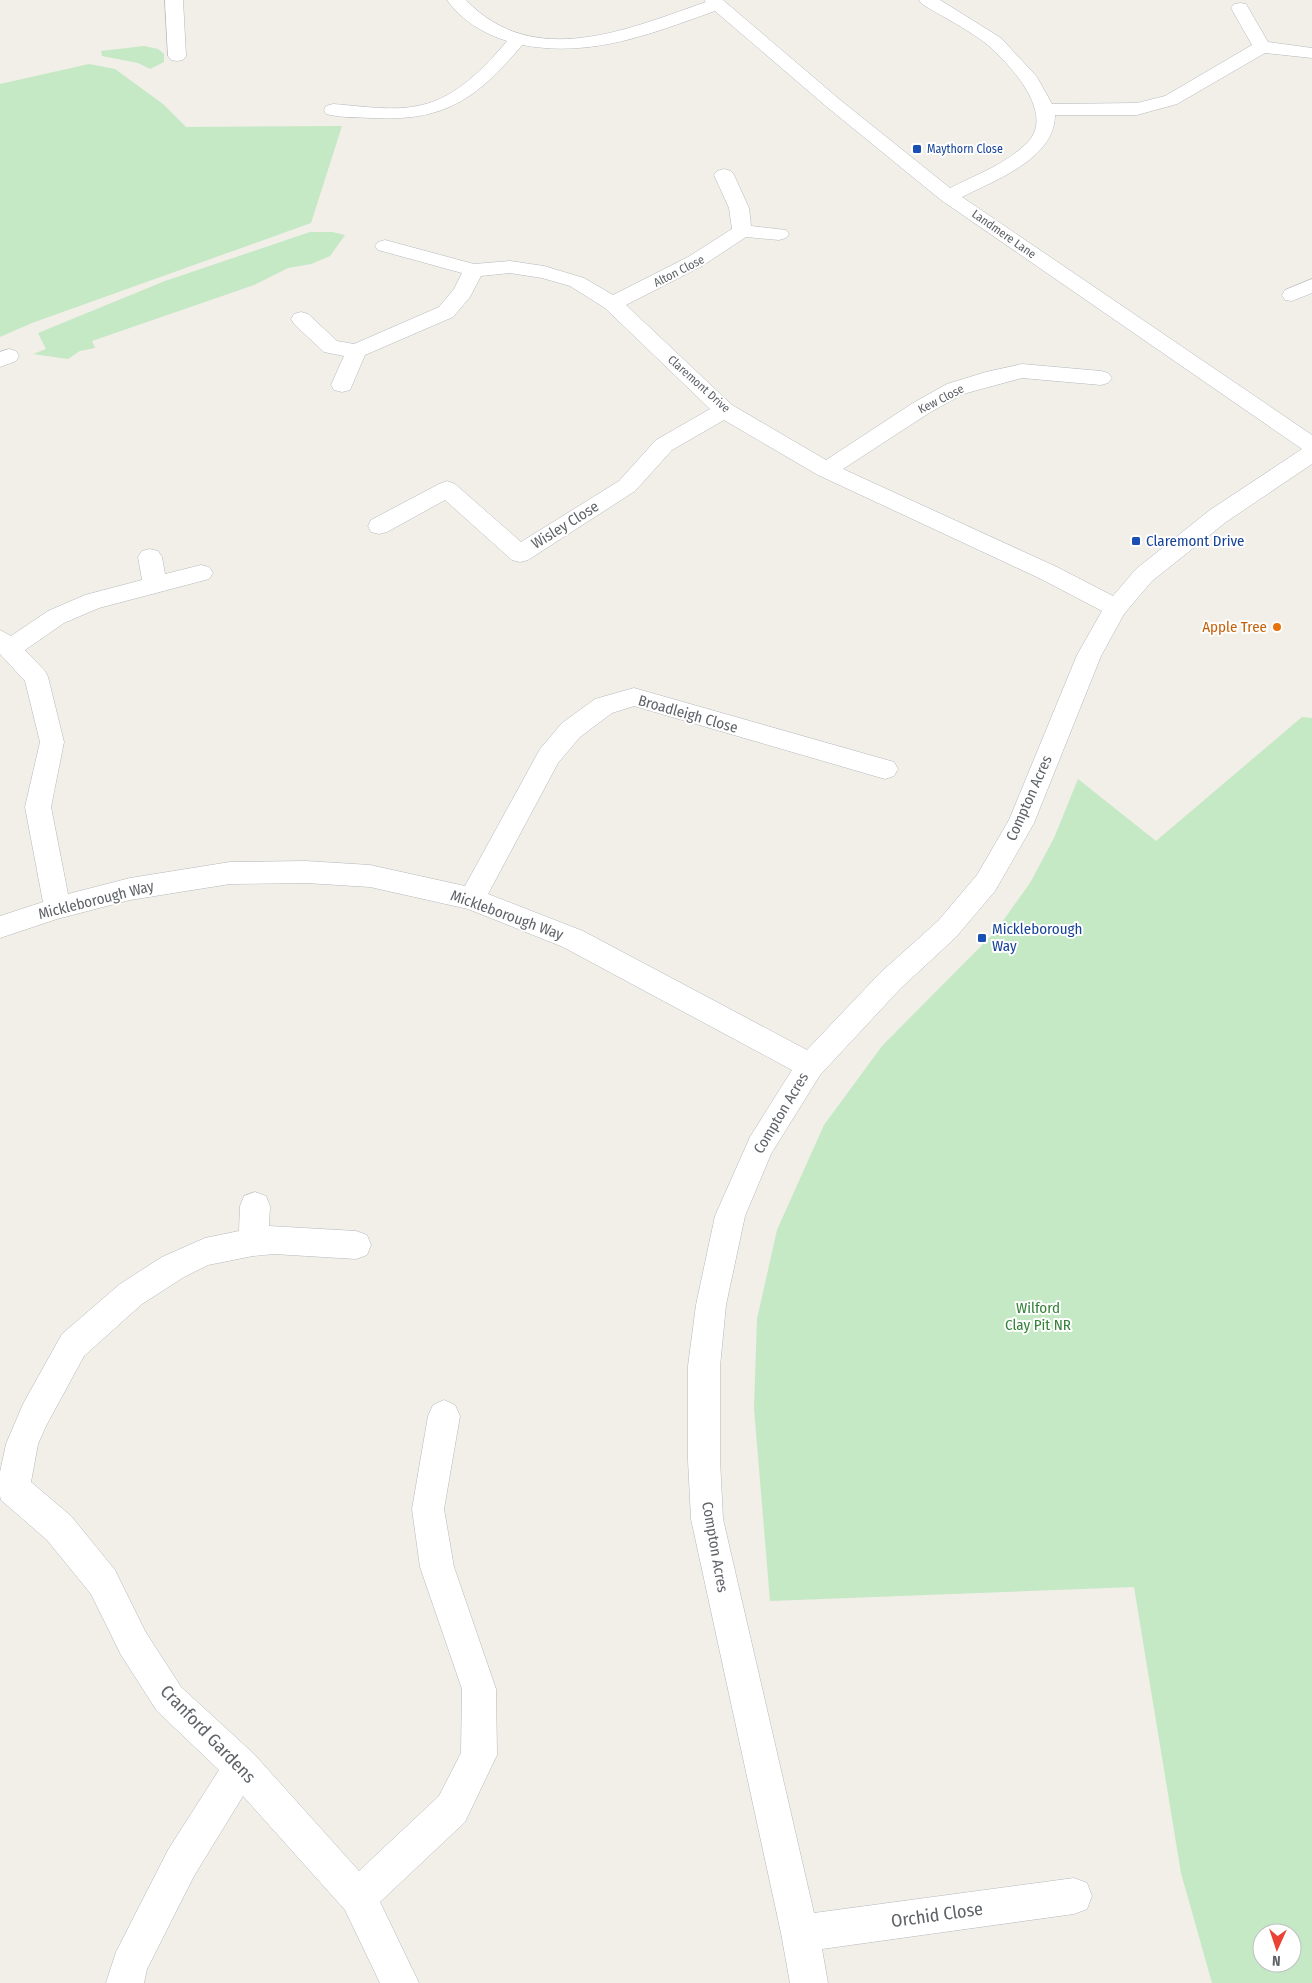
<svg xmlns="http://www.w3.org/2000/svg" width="1312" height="1983" font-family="'Fira Sans Condensed',sans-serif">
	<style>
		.green { fill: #c5e8c5; fill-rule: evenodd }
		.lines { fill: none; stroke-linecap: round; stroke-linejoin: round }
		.minor-casing { stroke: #b5b8bc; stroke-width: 1 }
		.minor { fill: #fff; fill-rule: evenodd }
		.transit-dot { fill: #1a4fb4; stroke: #fff; stroke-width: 2 }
		.food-dot { fill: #e8710a; stroke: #fff; stroke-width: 2 }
		.labels { text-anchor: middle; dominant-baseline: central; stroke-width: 4; stroke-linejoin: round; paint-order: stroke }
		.far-transit-label { font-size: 12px; fill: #164399; stroke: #fff; text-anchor: start }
		.far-street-label { font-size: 12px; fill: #5f6368; stroke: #fff }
		.street-label { font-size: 15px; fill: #5f6368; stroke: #fff }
		.transit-label { font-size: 15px; fill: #164399; stroke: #fff; text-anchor: start }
		.food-label { font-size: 15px; fill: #c56008; stroke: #fff; text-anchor: end }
		.park-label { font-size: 15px; fill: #348238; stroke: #fff }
		.near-street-label { font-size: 18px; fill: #5f6368; stroke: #fff }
	</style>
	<rect width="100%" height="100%" fill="#f1efe8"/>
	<path class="green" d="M144 46 158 49 164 54V62L150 69 138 63 102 56 101 51Z
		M89 64 115 69 163 104 186 127 342 126 311 223 32 323 0 337V84Z
		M310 232H332L345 235 330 256 311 264 288 268 254 285 92 341 95 348 80 351 68 359 33 354 46 349 38 333 165 281Z
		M1302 717 1312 718V1983H1212L1181 1873 1134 1587 770 1601 754 1408 757 1319 777 1230 824 1125 882 1046 995 932 1030 883 1054 838 1078 779 1156 841ZM1262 1933H1292V1963H1262Z"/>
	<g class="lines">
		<defs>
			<path id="minor" d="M165 0H183L186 56 183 60 177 61 171 60 168 56Z
				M447 0H466C534 71 628 29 706 2L704 0H723L839 99 950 188C976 175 1008 163 1028 142 1055 113 1011 66 989 46 973 32 941 16 922 4L919 0H940L1001 38 1037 77 1052 104 1137 103 1165 96 1252 45 1231 8 1234 4 1240 3 1246 4 1268 42 1312 48V58L1265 53 1177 104 1137 115H1055C1055 159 995 180 962 197L1312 435V464L1226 522 1152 581 1124 614 1101 656 1034 823 995 891 956 937 900 989 820 1075 771 1154 745 1216 726 1305 720 1366V1460L723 1519 814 1913 1074 1878 1087 1883 1092 1896 1087 1909 1074 1914 822 1949 828 1983H790L781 1933 691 1519 688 1460V1366L696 1305 715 1216 750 1137 792 1070 563 947 468 909 370 887 306 883 230 884 130 900 57 919 0 938V916L43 902 25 807 40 742 25 681 0 654V630L11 636 48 611 85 595 142 580 138 557 142 551 150 549 158 551 162 557 165 574 201 565 209 567 213 573 209 579 99 608 64 623 25 650 45 671 48 677 64 742 51 807 68 894 130 878 230 862 306 861 370 865 465 886 540 749 562 723 595 699 634 688 894 762 898 769 894 776 885 779 634 706 612 713 580 737 558 763 488 894 583 931 807 1050 880 973 938 921 977 875 1009 820 1077 655 1102 611 1041 579 818 475 724 420 672 450 635 491 528 560 520 562 512 560 445 500 387 532 379 534 371 532 368 526 371 520 439 484 447 481 455 484 521 542 619 481 656 440 710 409 605 308 570 286 542 278 510 273 481 276 470 297 453 317 365 355 350 390 342 392 334 390 331 385 344 356 324 352 294 324 291 319 294 314 301 312 308 314 337 341 354 344 439 307 454 289 462 273 378 250 375 246 378 242 385 240 474 264 510 261 544 266 584 278 613 295 688 257 732 229 729 208 714 175 717 171 724 169 731 171 734 175 749 208 751 226 786 230 789 234 786 238 779 240 746 237 702 266 626 305 732 405 826 460 913 403 947 384 986 372 1022 364 1101 371 1108 373 1112 378 1108 383 1101 385 1022 378 963 394 929 413 843 469 1057 567 1113 596 1136 569 1210 510 1302 449 941 200 827 107 715 11C650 34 592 58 522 45 477 99 444 122 372 118 357 117 341 118 326 114L324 110 326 106 333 104C362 106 394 112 422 105 457 97 485 67 507 41 484 34 461 20 447 0Z
				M1312 279V293L1292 301 1285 300 1282 295 1285 290Z
				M9 349 16 351 19 356 16 361 0 367V352Z
				M255 1192 266 1196 270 1206 269 1226 356 1231 367 1235 371 1245 367 1255 356 1259 274 1254 253 1256 208 1265 184 1277 142 1304 84 1356 46 1426 38 1444 31 1482 71 1516 115 1570 145 1631 181 1687 254 1754 359 1871 439 1796 461 1753 462 1689 420 1567 412 1509 428 1416 433 1405 444 1400 455 1405 460 1416 444 1509 454 1567 496 1689 497 1755 465 1822 380 1902 419 1983H380L345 1910 243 1796 194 1876 147 1969 144 1983H106L116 1952 168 1850 219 1770 157 1711 121 1655 91 1594 47 1540 1 1500 0 1496V1472L6 1444 23 1404 62 1334 120 1284 162 1257 205 1238 239 1231 240 1206 244 1196Z"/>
		</defs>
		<use href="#minor" class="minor-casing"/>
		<use href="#minor" class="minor"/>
	</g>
	<g class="transit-dot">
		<rect x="912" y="144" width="10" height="10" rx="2.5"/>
		<rect x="1131" y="536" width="10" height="10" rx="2.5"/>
		<rect x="977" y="933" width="10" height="10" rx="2.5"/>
	</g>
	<circle class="food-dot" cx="1277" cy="627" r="5"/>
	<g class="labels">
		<g class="far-transit-label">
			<text x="927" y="149">Maythorn Close</text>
		</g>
		<g class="far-street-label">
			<text transform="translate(1004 234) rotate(35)">Landmere Lane</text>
			<text transform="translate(679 271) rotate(-27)">Alton Close</text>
			<text transform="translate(699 384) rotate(42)">Claremont Drive</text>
			<text transform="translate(941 399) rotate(-27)">Kew Close</text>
		</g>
		<g class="street-label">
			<text transform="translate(565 525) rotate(-32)">Wisley Close</text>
			<text transform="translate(688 714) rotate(16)">Broadleigh Close</text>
			<text transform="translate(1029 798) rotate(-66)">Compton Acres</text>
			<text transform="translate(96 900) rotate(-14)">Mickleborough Way</text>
			<text transform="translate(507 915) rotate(20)">Mickleborough Way</text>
			<text transform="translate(781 1113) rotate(-59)">Compton Acres</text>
			<text transform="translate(715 1547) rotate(80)">Compton Acres</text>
		</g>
		<g class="transit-label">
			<text x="1146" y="541">Claremont Drive</text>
			<text x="992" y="929">Mickleborough<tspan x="992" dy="17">Way</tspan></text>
		</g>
		<g class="food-label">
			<text x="1267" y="627">Apple Tree</text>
		</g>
		<g class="park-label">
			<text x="1038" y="1308">Wilford<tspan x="1038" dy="17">Clay Pit NR</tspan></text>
		</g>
		<g class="near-street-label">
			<text transform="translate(208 1734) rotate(46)">Cranford Gardens</text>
			<text transform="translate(937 1915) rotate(-8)">Orchid Close</text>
		</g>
	</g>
	<g transform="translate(1277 1948) rotate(183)"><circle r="24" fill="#ffffff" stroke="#bfc1c3"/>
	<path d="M0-4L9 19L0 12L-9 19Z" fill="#ea4335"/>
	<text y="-8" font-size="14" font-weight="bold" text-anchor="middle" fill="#5f6368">N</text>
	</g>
</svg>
